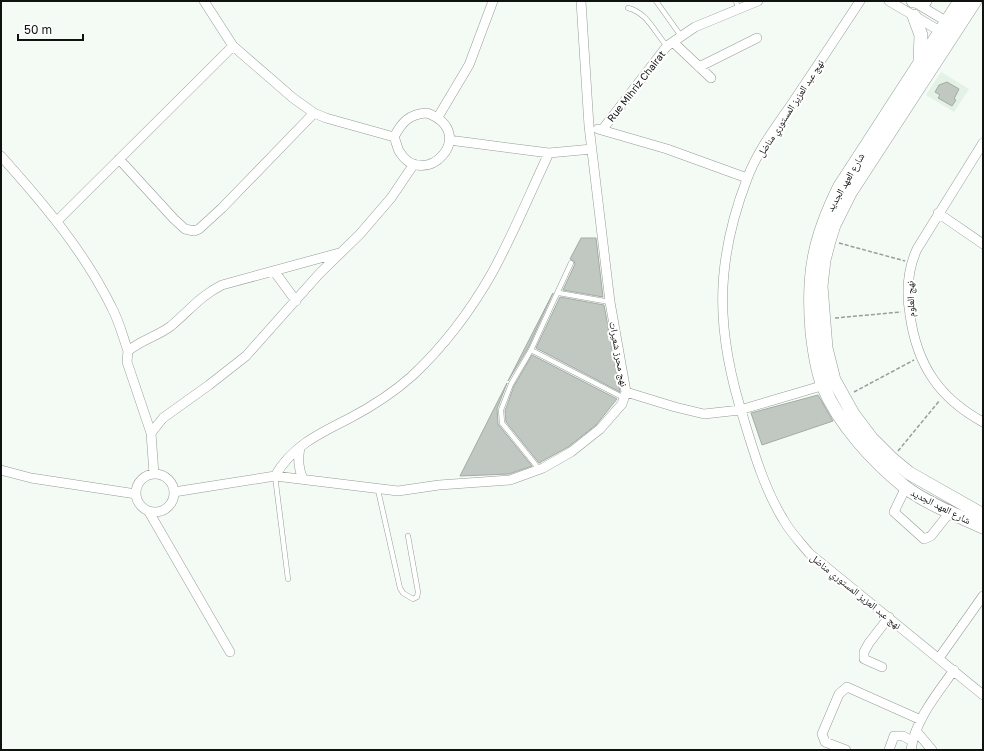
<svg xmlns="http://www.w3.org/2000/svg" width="984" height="751" font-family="'Golos Text','Noto Naskh Arabic',sans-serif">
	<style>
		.built { fill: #e4f2e5 }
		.building { fill: #c0c8c1; stroke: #a3aba4 }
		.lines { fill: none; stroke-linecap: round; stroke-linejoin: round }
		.service-casing { stroke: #959c95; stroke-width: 5.5 }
		.minor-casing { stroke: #959c95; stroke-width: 10 }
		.secondary-casing { stroke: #959c95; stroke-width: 14 }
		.path { stroke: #989e98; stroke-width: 1.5; stroke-dasharray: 4 2; stroke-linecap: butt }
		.service { stroke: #fff; stroke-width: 4.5 }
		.minor { stroke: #fff; stroke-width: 9 }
		.secondary { stroke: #fff; stroke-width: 13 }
		.labels { text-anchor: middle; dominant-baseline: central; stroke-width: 4; stroke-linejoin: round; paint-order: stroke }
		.street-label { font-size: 10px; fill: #0f120f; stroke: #fff }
	</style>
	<rect width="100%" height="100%" fill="#f3fbf4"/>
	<path class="built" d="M941 72 969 89 954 112 926 95Z"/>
	<path class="building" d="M947 82 959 89 954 99 956 100 952 106 938 98 940 95 935 92 939 85Z
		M581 238H596L603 297 563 290 575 264 574 261 570 259Z
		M553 293 528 348 508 381Z
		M560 297 604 305 620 392 536 348Z
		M532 355 617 399 596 425 568 447 539 463 506 422 505 411 514 386Z
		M507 383 497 409 498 424 532 466 509 474 460 476Z
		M818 395 833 421 762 445 751 413Z"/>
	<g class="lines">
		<defs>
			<path id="service" d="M656 1 681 36
				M736 1 738 8
				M628 8C648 13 654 32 667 46
				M559 293 610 302
				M531 350 624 398
				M539 469 502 423 501 410 511 384 531 350 571 263
				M275 476 288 579
				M378 490 400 588 403 593 413 599 417 597 418 592 408 536"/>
			<path id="minor" d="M204 1 233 46 293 98 314 113 326 118 394 137
				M581 1 589 126 610 302 626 392 675 407 704 414 740 410 828 384
				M860 1C837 36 814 71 791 105 775 128 757 152 747 179 714 265 716 333 744 420 754 453 765 490 783 519 790 532 800 542 809 553L983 695
				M889 1 945 34
				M914 2 951 24
				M673 42 711 78
				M699 67 757 38
				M427 113C481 133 424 193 399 151 397 147 396 141 394 137 402 122 409 114 427 113Z
				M438 117 469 65 493 1
				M598 129 667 149 747 178
				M602 130 667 46 695 27 758 1
				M449 140 549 153 592 149
				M983 143 917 249C907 271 906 292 910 315 917 365 939 398 983 422
				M1 156C43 203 84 251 112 308 119 321 123 337 128 351
				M119 159 174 219 185 229 194 231 199 229 222 208 314 113
				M938 213 983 244
				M57 221 233 46
				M274 271 296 301
				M151 433 163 418 209 385 246 356 319 274 360 234 391 198 414 164
				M300 447C298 459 298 468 303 479
				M1 470 31 478 136 494
				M154 474 151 433 127 362 128 351C141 340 158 336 171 326 190 310 200 296 222 285L339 253
				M136 493a19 19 0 1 1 38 0a19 19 0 1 1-38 0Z
				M275 476C292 446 320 433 350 418 371 407 394 392 412 376 443 347 471 310 492 273 513 235 530 193 549 153
				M906 487 894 512 924 539 931 536 950 512
				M174 492 275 476 398 491 439 485 510 480 543 468 571 452 600 429 622 404 626 392
				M149 512 230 652
				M939 658 983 596
				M882 667 864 659V652L869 643 889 617
				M916 731 932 750
				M846 750 825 742 822 734 839 694 847 687 921 720
				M889 750 894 736H903L912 741
				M911 750C915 720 937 694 954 670"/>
			<path id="secondary" d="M913 1H925
				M960 1 840 186C814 238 807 274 812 332 814 350 817 370 823 386 839 424 873 461 905 487 924 502 960 517 983 527
				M975 1 850 193 834 225 829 241 824 260 821 286 826 348 834 380 853 414 871 438 892 459 909 473 983 515
				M914 16 921 35 920 61"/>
		</defs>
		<use href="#service" class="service-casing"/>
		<use href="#minor" class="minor-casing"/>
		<use href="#secondary" class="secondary-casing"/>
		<path class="path" d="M839 243 905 261
			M835 318 901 312
			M854 392 914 360
			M898 451 940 400"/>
		<use href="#service" class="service"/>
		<use href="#minor" class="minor"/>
		<use href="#secondary" class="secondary"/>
	</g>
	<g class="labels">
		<g class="street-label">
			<text transform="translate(636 86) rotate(-52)">Rue Mihriz Chairat</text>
			<text transform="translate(790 108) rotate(-57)">نهج عبد العزيز المستوري مناضل</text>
			<text transform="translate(845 182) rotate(-60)">شارع العهد الجديد</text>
			<text transform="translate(910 299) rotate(-92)">نهج العلوم</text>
			<text transform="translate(619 354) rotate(80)">نهج محرز شعيرات</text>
			<text transform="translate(941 506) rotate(27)">شارع العهد الجديد</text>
			<text transform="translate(856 591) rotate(39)">نهج عبد العزيز المستوري مناضل</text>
		</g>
	</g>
	<rect width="984" height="751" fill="none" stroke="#0f120f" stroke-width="4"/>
	<path d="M18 34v6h65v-6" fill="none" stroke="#0f120f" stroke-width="2"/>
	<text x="24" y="34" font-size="12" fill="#0f120f" stroke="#ffffff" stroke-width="3" paint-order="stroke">50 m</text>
</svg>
